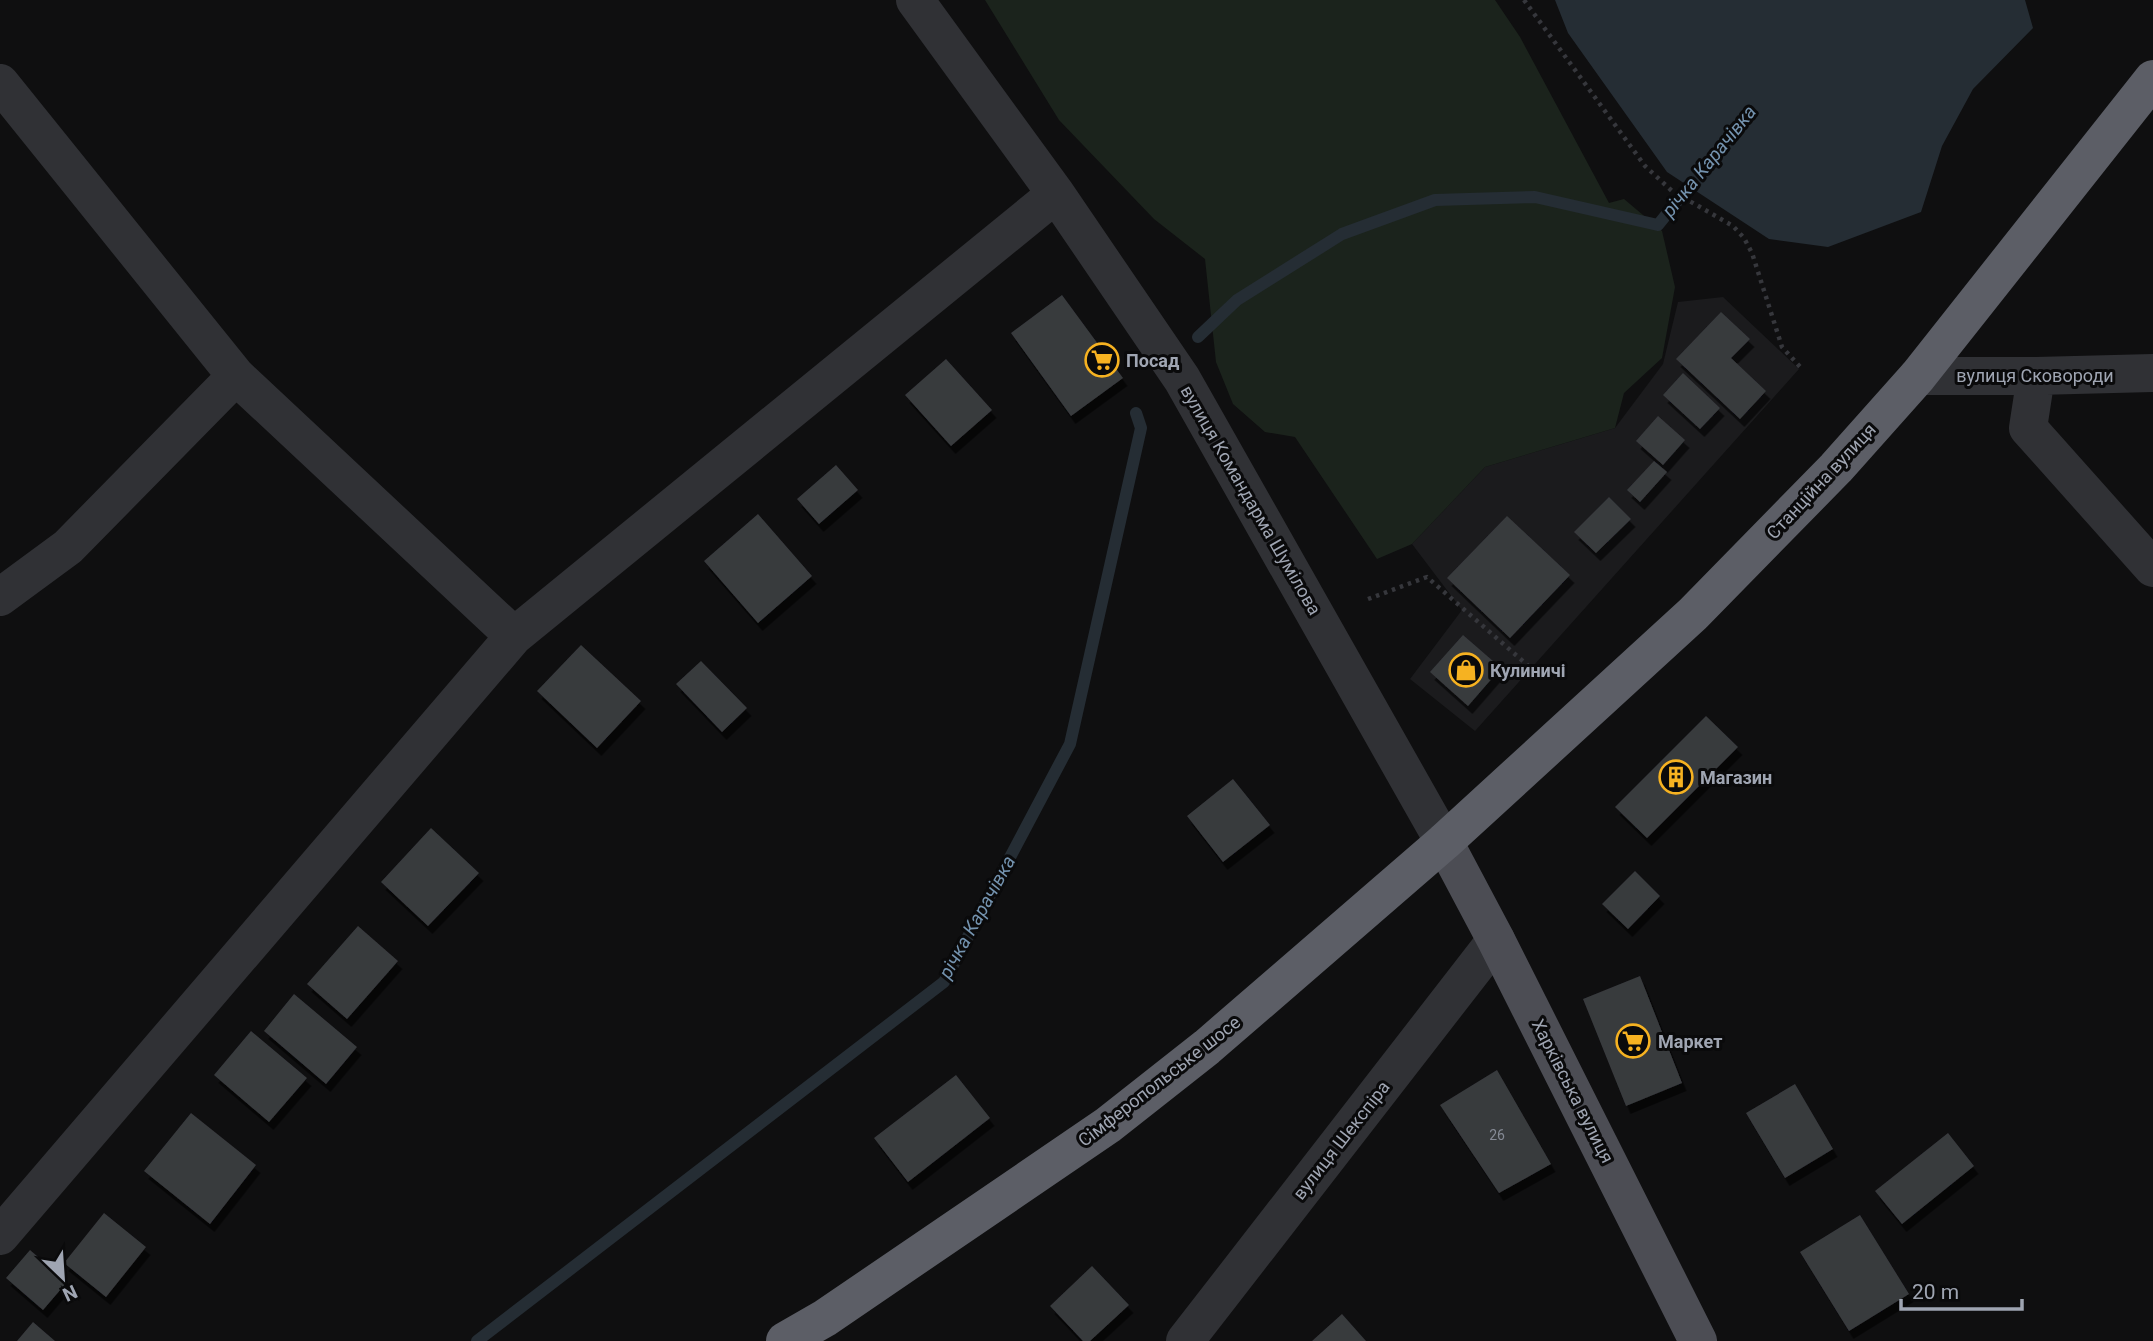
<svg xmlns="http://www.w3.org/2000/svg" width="2153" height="1341" font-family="Roboto,sans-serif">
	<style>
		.built { fill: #1b1b1d }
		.green { fill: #1b231c }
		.water { fill: #252d34 }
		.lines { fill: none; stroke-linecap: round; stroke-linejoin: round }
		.stream { stroke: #252d34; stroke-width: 12 }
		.building { fill: #383a3e; filter: url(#shadow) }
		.path { stroke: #36373c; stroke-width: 4.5; stroke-dasharray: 3.5 5; stroke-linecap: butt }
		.minor { stroke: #303135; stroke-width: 38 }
		.major { stroke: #4c4d54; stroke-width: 38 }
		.highway { stroke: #5c5e66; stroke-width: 38 }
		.labels { text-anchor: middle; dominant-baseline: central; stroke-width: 6; stroke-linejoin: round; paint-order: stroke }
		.number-label { font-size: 14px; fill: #858a95 }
		.poi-label { font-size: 18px; font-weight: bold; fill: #9fa5b2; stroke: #0a0a0b; text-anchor: start }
		.street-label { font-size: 18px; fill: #9fa5b2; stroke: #0a0a0b }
		.water-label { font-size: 19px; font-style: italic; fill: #7493af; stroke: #0a0a0b }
	</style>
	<defs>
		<filter id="shadow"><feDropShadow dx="4.5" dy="8" stdDeviation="0" flood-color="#0009"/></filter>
	</defs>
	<rect width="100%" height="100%" fill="#0f0f10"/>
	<path class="built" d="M1723 297 1799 369 1475 731 1410 679 1462 610 1412 544 1485 467 1615 428 1663 364 1678 302Z"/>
	<path class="green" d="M985 0H1495L1520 37 1609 203 1624 199 1662 231 1675 287 1662 358 1624 393 1615 428 1485 467 1412 544 1377 559 1295 437 1265 432 1233 404 1216 362 1205 259 1154 219 1059 120Z"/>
	<path class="water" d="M1555 0H2025L2033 28 1973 89 1942 146 1921 212 1828 247 1769 239 1667 172 1568 33Z"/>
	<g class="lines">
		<path class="stream" d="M1198 337 1237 300 1342 234 1435 200 1535 197 1658 225 1699 174
			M477 1341 944 982 1070 744 1141 428 1136 413"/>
	</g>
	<path class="building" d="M1062 295 1123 378 1071 416 1011 333Z
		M1721 312 1750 339 1731 358 1766 391 1740 419 1676 359Z
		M946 359 992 410 951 446 905 395Z
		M1683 373 1720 408 1700 429 1663 395Z
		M1658 416 1685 440 1663 465 1636 441Z
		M1654 461 1667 472 1640 502 1627 490Z
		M836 465 858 490 819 524 797 499Z
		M1609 497 1631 519 1596 553 1574 532Z
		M758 514 812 576 758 623 704 561Z
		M1507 516 1570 575 1510 638 1447 578Z
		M1463 635 1501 668 1468 706 1430 672Z
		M581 645 641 701 597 748 537 691Z
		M701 661 747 708 722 732 676 684Z
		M1706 716 1738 747 1647 838 1615 807Z
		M1233 779 1270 825 1223 862 1187 816Z
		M431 828 479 873 428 926 381 882Z
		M1635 871 1660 896 1628 929 1602 904Z
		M358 926 398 961 347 1019 307 984Z
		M1640 976 1682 1083 1626 1106 1583 999Z
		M294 994 357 1047 326 1084 264 1031Z
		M251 1031 307 1078 269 1122 214 1075Z
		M1497 1070 1551 1164 1499 1193 1440 1105Z
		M956 1075 990 1118 908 1182 874 1138Z
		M1795 1084 1833 1149 1785 1178 1746 1113Z
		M191 1113 256 1165 210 1224 144 1171Z
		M1948 1133 1974 1166 1902 1224 1875 1191Z
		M104 1213 146 1247 106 1297 64 1263Z
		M1860 1215 1909 1294 1849 1331 1800 1252Z
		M30 1250 67 1282 43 1310 6 1278Z
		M1092 1266 1129 1305 1090 1341H1083L1050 1306Z
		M1342 1314 1366 1341H1312Z
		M33 1322 55 1341H17Z"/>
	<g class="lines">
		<path class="path" d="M1524 0 1645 166 1672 191 1733 226 1744 238 1752 253 1782 347 1802 369
			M1368 599 1427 577 1533 670"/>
		<path class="minor" d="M915 0 1056 194 1182 379 1444 842
			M0 83 236 376 514 636
			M1918 376H2036L2153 373
			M2036 376 2028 428 2153 568
			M0 597 68 547 236 376
			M0 1236 514 636 1056 194
			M1185 1341 1496 940"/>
		<path class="major" d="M1444 842 1496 940 1698 1341"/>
		<path class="highway" d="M785 1341 825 1318 1108 1125 1207 1047 1444 842 1693 614 1836 468 1918 376 2153 79"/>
	</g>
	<defs>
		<symbol id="supermarket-ring" viewBox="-11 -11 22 22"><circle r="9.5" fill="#0a0a0b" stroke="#f6b221" stroke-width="1.5"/><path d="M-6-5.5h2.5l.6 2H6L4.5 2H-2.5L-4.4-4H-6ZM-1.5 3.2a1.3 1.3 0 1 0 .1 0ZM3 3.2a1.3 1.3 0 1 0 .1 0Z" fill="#f6b221"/></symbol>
		<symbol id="shop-ring" viewBox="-11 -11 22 22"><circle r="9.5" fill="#0a0a0b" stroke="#f6b221" stroke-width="1.5"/><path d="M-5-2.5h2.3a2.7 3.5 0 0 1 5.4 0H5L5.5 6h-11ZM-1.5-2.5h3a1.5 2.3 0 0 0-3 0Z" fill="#f6b221"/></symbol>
		<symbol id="building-ring" viewBox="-11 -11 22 22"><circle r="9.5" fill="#0a0a0b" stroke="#f6b221" stroke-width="1.5"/><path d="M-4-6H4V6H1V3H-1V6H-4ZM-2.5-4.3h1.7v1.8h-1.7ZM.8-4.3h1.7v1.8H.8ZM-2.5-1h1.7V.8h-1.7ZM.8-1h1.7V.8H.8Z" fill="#f6b221"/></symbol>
	</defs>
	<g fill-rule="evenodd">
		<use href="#supermarket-ring" x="1083" y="341" width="38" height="38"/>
		<use href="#shop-ring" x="1447" y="651" width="38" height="38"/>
		<use href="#building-ring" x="1657" y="758" width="38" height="38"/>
		<use href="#supermarket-ring" x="1614" y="1022" width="38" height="38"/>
	</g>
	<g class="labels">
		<g class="number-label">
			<text x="1497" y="1135">26</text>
		</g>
		<g class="poi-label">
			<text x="1126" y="360">Посад</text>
			<text x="1490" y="670">Кулиничі</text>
			<text x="1700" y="777">Магазин</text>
			<text x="1658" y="1041">Маркет</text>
		</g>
		<g class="street-label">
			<text x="2035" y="375">вулиця Сковороди</text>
			<text transform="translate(1821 481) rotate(-47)">Станційна вулиця</text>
			<text transform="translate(1251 500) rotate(60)">вулиця Командарма Шумілова</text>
			<text transform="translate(1159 1081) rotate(-38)">Сімферопольське шосе</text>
			<text transform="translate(1573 1091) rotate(63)">Харківська вулиця</text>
			<text transform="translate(1341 1140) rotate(-52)">вулиця Шекспіра</text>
		</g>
		<g class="water-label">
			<text transform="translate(1709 161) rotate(-51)">річка Карачівка</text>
			<text transform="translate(977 917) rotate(-61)">річка Карачівка</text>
		</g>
	</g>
	<g transform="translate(63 1278) rotate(155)" stroke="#0a0a0b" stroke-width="5" paint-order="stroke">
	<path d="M0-5L12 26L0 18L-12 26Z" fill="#9fa5b2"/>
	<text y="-10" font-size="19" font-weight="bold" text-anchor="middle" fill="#9fa5b2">N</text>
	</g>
	<path d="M1901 1299v10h121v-10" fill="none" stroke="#9fa5b2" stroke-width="3.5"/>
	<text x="1912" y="1299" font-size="21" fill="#9fa5b2" stroke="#0a0a0b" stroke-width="5" paint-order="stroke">20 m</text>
</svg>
